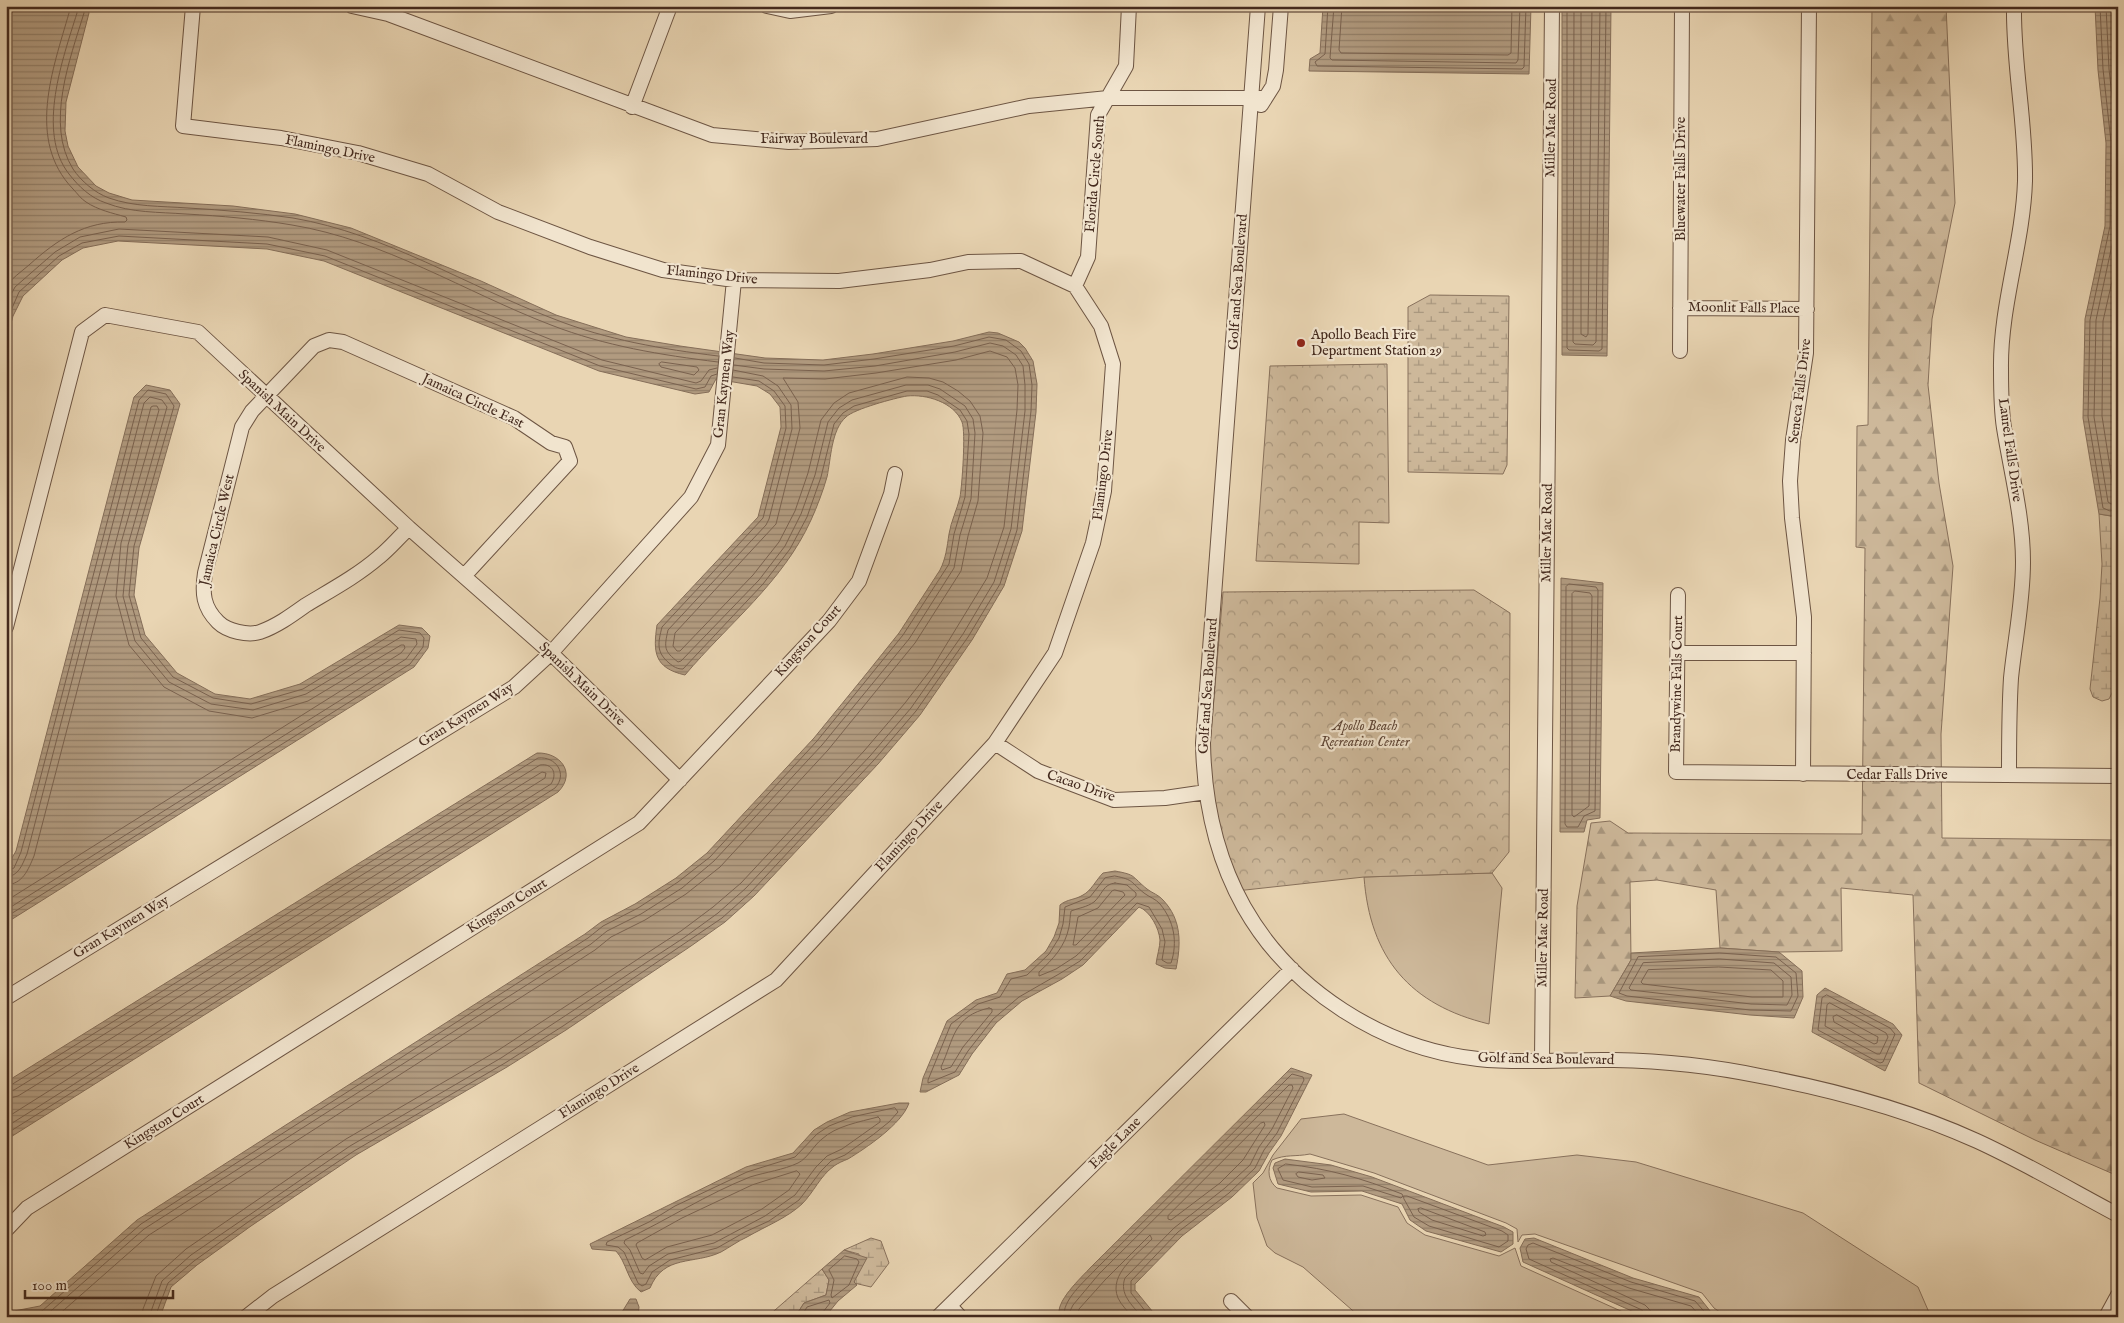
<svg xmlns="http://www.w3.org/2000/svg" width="2124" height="1323" font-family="'IM FELL English',serif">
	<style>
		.grass { fill: #cdb89a; stroke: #88715c }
		.forest { fill: url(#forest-firs); stroke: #88715c }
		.wetland { fill: url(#wetland-marsh); stroke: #88715c }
		.park { fill: url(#park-crowns); stroke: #88715c }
		.water { fill: url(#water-rules); stroke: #856e59 }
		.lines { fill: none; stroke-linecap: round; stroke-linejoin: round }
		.shore { stroke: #7a624f; stroke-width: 1 }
		.minor-casing { stroke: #6d5543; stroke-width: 16 }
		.minor { stroke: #f1e4ce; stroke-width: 14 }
		.poi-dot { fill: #8f2418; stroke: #f1e4ce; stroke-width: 2 }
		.labels { text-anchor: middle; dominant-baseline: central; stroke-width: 4.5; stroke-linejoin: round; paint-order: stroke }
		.street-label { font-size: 14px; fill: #442a1e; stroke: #f1e4ce }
		.poi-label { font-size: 14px; fill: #442a1e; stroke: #f1e4ce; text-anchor: start }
		.park-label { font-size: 14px; font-style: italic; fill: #5f4637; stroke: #f1e4ce }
	</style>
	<defs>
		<pattern id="forest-firs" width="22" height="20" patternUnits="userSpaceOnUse" patternTransform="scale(1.25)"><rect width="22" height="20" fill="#cdb89a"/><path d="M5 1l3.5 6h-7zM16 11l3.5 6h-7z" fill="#a8967d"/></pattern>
		<pattern id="wetland-marsh" width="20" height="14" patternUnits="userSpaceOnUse" patternTransform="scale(1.25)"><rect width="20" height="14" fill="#cdb89a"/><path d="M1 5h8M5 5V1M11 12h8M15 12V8" fill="none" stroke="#a8967d"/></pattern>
		<pattern id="park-crowns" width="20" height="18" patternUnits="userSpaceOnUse" patternTransform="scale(1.25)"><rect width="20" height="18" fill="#cdb89a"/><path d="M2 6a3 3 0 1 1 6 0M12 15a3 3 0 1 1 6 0" fill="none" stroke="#a8967d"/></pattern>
		<pattern id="water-rules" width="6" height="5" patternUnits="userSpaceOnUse" patternTransform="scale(1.25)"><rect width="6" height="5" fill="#b19b80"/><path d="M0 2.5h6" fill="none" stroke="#927f68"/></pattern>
	</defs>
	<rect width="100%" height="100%" fill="#e9d5b3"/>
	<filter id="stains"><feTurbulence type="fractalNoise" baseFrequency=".004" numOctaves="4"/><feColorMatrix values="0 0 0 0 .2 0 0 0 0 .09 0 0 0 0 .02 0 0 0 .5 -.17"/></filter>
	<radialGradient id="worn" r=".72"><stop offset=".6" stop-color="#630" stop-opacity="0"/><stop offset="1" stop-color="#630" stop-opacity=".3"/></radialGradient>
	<path class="grass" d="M1492 873 1502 888 1489 1024C1410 1005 1370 958 1364 877Z
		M1344 1114 1488 1165 1577 1155 1636 1162 1803 1213 1918 1287 1931 1317H1727L1714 1308 1702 1293 1535 1234 1522 1235 1518 1242 1517 1229 1506 1223 1374 1173 1310 1154C1295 1157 1286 1154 1272 1160 1267 1170 1268 1181 1277 1188L1311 1196 1361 1195 1398 1207 1407 1223 1425 1235 1499 1256 1515 1248 1521 1266 1634 1317H1360L1303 1267 1275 1253 1267 1246 1257 1218 1253 1183 1263 1173 1273 1155 1301 1119Z"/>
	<path class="forest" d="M1872 6H1946L1955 203 1932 319 1928 385 1939 483 1953 566 1941 734 1942 838 2118 840V1176L2035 1140 1919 1083 1913 895 1841 888 1842 951 1779 952 1720 948 1716 890 1657 880 1630 882 1631 960 1610 996 1575 998 1577 906 1591 823 1610 821 1628 833 1862 834 1865 548 1856 547 1857 426 1868 425Z"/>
	<path class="wetland" d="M1430 295 1509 296 1507 465 1503 474 1408 472V307Z
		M2099 514 2111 516 2118 514V681L2109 699 2102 701 2093 697 2090 689 2100 598 2102 564Z
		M871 1238 881 1241 889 1263 871 1287 854 1283 859 1254 844 1250Z
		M822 1269 829 1280 826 1295 804 1303 795 1317H767Z"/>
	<path class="park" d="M1387 364 1389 523 1359 522V564L1256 561 1270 366Z
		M1474 590 1510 613 1509 852 1492 873 1364 877 1236 891 1206 792 1223 592Z"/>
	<path class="water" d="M16 6H87L89 13 66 102 65 131 68 146 78 167 96 186 109 193 132 200 233 206 295 214 351 228 481 281 556 315 626 337 680 346 765 358 823 360 873 354 953 341 989 332 998 333 1019 342 1025 348 1033 361 1037 384 1036 412 1022 531 1004 586 972 640 920 715 878 764 754 896 725 922 691 946 566 1030 507 1067 356 1155 251 1226 197 1265 171 1287 160 1317H6V1310L14 1311 40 1306 137 1220 585 934 601 922 635 904 676 878 707 853 814 738 867 673 899 633 940 570C946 558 947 547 949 534 951 521 957 510 960 497 962 486 966 432 962 422 954 402 926 394 907 396 895 398 854 409 846 417 831 430 831 459 827 477 823 491 817 507 811 520 783 582 728 624 685 675 654 668 653 652 657 625L758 517 781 427 780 407 770 394 757 386 716 379 709 392 695 394 599 371 324 261 267 249 118 241 83 248 62 260 23 296 13 316 6 342V18Z
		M1323 6H1531L1529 74 1309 71 1310 59 1320 53Z
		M1562 6H1611L1607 356 1562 355Z
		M2095 6H2118V514L2111 516 2099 514 2083 418 2085 319 2105 226 2106 143 2098 70Z
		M146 385 170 390 180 404 139 548 134 595 145 635 177 673 215 694 250 699 300 684 399 625 422 628 430 636 428 648 414 667 6 923V868L16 851 134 397Z
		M1561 578 1603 583 1600 818 1587 820 1584 832H1560Z
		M537 753C560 752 577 773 558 792L6 1140V1082Z
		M1115 871C1137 875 1131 876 1147 889 1152 893 1159 895 1163 900 1182 920 1181 944 1176 969L1165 968 1156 964C1157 956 1160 947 1160 940 1159 928 1150 911 1139 907L1083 965 1062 979 1022 1001 996 1023 972 1054 959 1075 926 1092H920L923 1078 947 1021 976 1000 997 993 1007 974 1025 970 1046 951 1054 937 1059 923 1060 905C1067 899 1075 900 1083 895 1091 891 1096 880 1103 873Z
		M1720 948 1779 952 1802 971 1803 997 1794 1018 1750 1015 1626 1001 1610 996 1631 960V953Z
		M1825 988 1893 1024 1902 1035 1885 1071 1812 1032 1817 995Z
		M1291 1068 1312 1075 1281 1136 1269 1153 1259 1171 1232 1197 1182 1236 1135 1284V1290L1157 1317H1060C1053 1303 1082 1277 1091 1267Z
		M899 1103H909C902 1124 866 1148 848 1159 843 1161 838 1163 834 1166 820 1176 814 1192 802 1204 787 1218 766 1226 747 1237 738 1241 730 1247 721 1252 694 1265 664 1254 650 1288L641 1292C627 1281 627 1263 616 1251L592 1249 590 1244 746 1167 793 1153 814 1130 827 1122 850 1112Z
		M1285 1159 1331 1165 1372 1177 1504 1227 1513 1232V1244L1501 1252 1426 1231 1410 1220 1402 1204 1362 1191 1311 1192 1278 1184 1273 1168 1275 1163Z
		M1534 1238 1633 1278 1699 1297 1715 1317H1645L1523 1262 1520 1248 1525 1239Z
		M844 1250 867 1258 854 1282 857 1285 838 1301 825 1317H795L804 1303 826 1295 829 1280 822 1269Z
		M630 1299H636L639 1307 638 1317H619Z"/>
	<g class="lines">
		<path class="shore" d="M76 6 77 13C63 58 36 132 69 174 79 187 91 198 106 203 131 213 159 212 186 214 221 216 257 219 292 225 384 240 465 292 551 325 605 346 661 355 718 362
			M83 6 84 13C70 59 45 124 73 169 81 181 95 193 109 198 134 207 161 206 188 208 223 210 259 213 293 218 386 234 467 286 554 319 607 340 662 349 718 356
			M1328 6 1325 54 1315 62 1317 66 1522 69 1524 67 1526 6
			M1334 6 1330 58 1332 60 1516 63 1518 60 1520 6
			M1342 6 1339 50 1341 53 1508 55 1511 53 1512 6
			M1567 6V348L1569 350 1599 351 1602 349 1606 6
			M1574 6 1573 342 1575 344 1593 345 1596 342 1600 6
			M1581 6V334L1586 337 1588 334 1592 6
			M2100 6 2103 69 2111 142 2110 226 2090 320 2088 417 2103 508 2110 511 2118 509
			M2106 6 2109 69 2117 142 2116 226 2096 320 2094 417 2108 502 2111 504 2118 503
			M2114 6 2118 77
			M2118 255 2103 321 2102 416 2114 493 2118 496
			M6 286C12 278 21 272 29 265 58 239 85 221 125 222L127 220 126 217C112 213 98 210 86 202 81 199 77 193 73 189 26 140 53 69 69 13V6
			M6 304 15 287 55 252 80 237 119 229 268 237 327 250 602 360 696 383 701 381 709 370 717 368
			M6 322 19 292 59 256 82 243 119 236 267 244 325 256 600 366 696 389 705 387 711 376 717 374
			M662 362 697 367 699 370 694 375 661 367 659 364Z
			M1569 584 1596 587 1598 590 1595 811 1584 816 1578 827H1567L1565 824 1566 587Z
			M1575 591 1590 593 1592 596 1589 806 1574 817 1572 815V594Z
			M6 871 14 868 21 852 139 400 148 390 166 394 174 406 134 546 129 595 141 638 173 677 213 698 251 704 303 689 399 630 420 633 424 638 423 647 410 664 6 917
			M1115 876C1135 880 1130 882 1144 893 1149 897 1156 899 1160 904 1174 921 1178 942 1171 963H1167L1162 960 1165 942 1162 929 1149 907 1137 903 1080 961 1059 974 1019 997 993 1019 968 1051 955 1072 928 1083V1080L951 1024 978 1004 1000 997 1011 979 1027 975 1049 954 1059 938 1063 924 1065 907 1090 897 1105 878Z
			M6 877C19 876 22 865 27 854L144 403 150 397 162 400 167 407 128 545 123 596 135 641 169 682 211 704 253 710 306 694 401 637 416 639 417 644 406 659 6 910
			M1115 883 1127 885 1136 893V896L1111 919 1091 942 1076 956 1056 969 1039 976V972C1053 959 1065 947 1069 927 1070 921 1070 916 1071 911 1079 908 1087 907 1094 902 1102 895 1103 884 1115 883Z
			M6 885C23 884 28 870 34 856L151 407 153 406H157L159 410 121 543 116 596 129 645 164 687 209 711 252 718 308 701 401 645H404L405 648 401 653 6 901
			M1115 890 1123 892 1125 895 1076 945H1073L1078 917 1098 908 1112 891Z
			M1720 953 1776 957 1796 973 1798 996 1791 1011 1750 1010 1627 996 1619 993 1638 957Z
			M1720 959 1774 963 1791 977 1792 995 1787 1005 1751 1004 1631 990 1629 988 1643 963Z
			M1719 967 1771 970 1783 981V997H1752L1643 984 1641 982 1648 970Z
			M1827 995 1890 1028 1895 1034 1883 1062 1880 1063 1818 1030 1822 998Z
			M1830 1003 1886 1033 1888 1037 1880 1054H1877L1825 1026 1827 1005Z
			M989 1008 992 1009V1012L963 1047 951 1067 942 1070 941 1067C954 1039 953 1016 989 1008Z
			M1837 1015 1878 1037 1877 1043 1874 1044 1834 1022 1833 1017Z
			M6 1086 11 1085 538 758C556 756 568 774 555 788L6 1134
			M6 1092 14 1090 540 765C552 763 558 773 551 784L6 1127
			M6 1099 18 1096 542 772 546 773 545 778 6 1118
			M895 1108 898 1112 889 1122 874 1134 845 1155 831 1161 821 1171 799 1200 769 1221 745 1232 717 1248 670 1260 652 1272 646 1284 642 1286 638 1283 624 1252 618 1247 606 1245 607 1242 649 1222 675 1206 747 1172 795 1157 817 1134 829 1126 852 1117Z
			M878 1117 880 1119V1122L842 1149 827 1156 816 1167 795 1195 765 1216 714 1243 668 1254 649 1266 643 1274 640 1273 630 1250 624 1243 625 1240C667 1220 707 1194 750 1177 766 1172 783 1170 798 1163 808 1158 813 1146 822 1139 836 1126 859 1122 878 1117Z
			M1261 1123 1264 1122 1265 1125 1243 1160 1220 1183 1171 1220 1168 1219V1216Z
			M1286 1164C1330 1169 1361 1178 1402 1194L1403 1196 1401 1198 1363 1186 1312 1187 1283 1180 1278 1169Z
			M797 1171 800 1174 789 1190 762 1209 712 1235 667 1247 645 1260 642 1258 636 1245 637 1243 682 1218 752 1185Z
			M1299 1172 1323 1175 1325 1178 1312 1180 1298 1177 1296 1174Z
			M1404 1196H1407L1502 1231 1508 1235V1241L1499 1247 1429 1226 1414 1217 1404 1199Z
			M1421 1208 1485 1232 1486 1235 1483 1236 1432 1220 1419 1212 1418 1209Z
			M845 1256 857 1259 859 1262 849 1285 832 1298 831 1295 834 1280 829 1270Z
			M6 1315 15 1316 42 1311 141 1224 588 938 603 926 638 908 678 882 710 857 817 741 903 635 949 564 954 534 965 497 969 434 967 421 960 410 938 395 927 391H907L854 406 843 413 834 424 821 477 807 517 790 549 763 584 683 669C677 669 674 667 669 663 656 652 658 643 662 627L763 518 786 428 785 406 774 391 759 381 733 377
			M44 1317 144 1229 591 944 607 931 641 914 682 888 714 861 822 745 909 639 954 568 960 535 971 499 975 433 973 419 965 406 940 389 928 385H906L852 400 839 408 828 422 815 475 801 514 785 546 759 580 681 661 678 662C664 651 664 648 668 630L766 525 769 519 792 429 791 405 778 386 763 376 733 370
			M56 1317 149 1235 595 950 611 937 645 920 686 894 720 867 828 750 915 643 961 571 968 536 978 501 983 433 980 416 970 401 958 391 943 382 929 378 907 377 849 393 834 403 821 420 808 473 795 511 779 542 753 575 680 651H677L673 646 675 633 776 524 800 428 798 402 783 378 825 379 876 373 956 360 990 351 1007 357 1015 368 1018 385 1017 410 1004 527 987 578 932 668 905 703 864 751 741 883 713 907 681 931 497 1051 346 1139 186 1249 156 1276 143 1309 142 1317
			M149 1317 162 1281 191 1255 350 1146 501 1058 685 937 718 913 746 888 870 756 911 708 963 634 994 582 1011 529 1025 411V385L1023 366 1016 355 1003 346 990 343 955 352 875 366 824 371 764 369 734 365
			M155 1317 168 1283 194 1261 248 1222 354 1151 505 1063 563 1026 722 918 751 892 874 760 916 711 968 637 1000 584 1017 530 1031 411 1032 385 1029 364 1021 351 1006 340 989 337 954 346 874 359 824 365 764 363 735 358
			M801 1317 807 1307 829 1300 830 1303 823 1312 822 1317
			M1064 1317C1062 1300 1084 1282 1095 1270L1292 1074 1303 1077 1304 1080 1277 1133 1264 1150 1255 1168 1229 1193 1178 1232 1131 1281V1293L1150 1317
			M1070 1317V1311L1073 1305 1099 1274 1289 1085H1292L1293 1088 1272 1129 1259 1147 1250 1165 1225 1188 1174 1228 1125 1278C1119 1294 1132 1305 1142 1317
			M1077 1317 1079 1309 1105 1280 1150 1235 1152 1239C1138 1254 1108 1274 1118 1298 1121 1305 1128 1311 1132 1317
			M1645 1317 1642 1310 1529 1259 1526 1249 1528 1245 1533 1243 1631 1282 1695 1301 1709 1317
			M1652 1317 1650 1310 1645 1305 1551 1262 1550 1259 1553 1258 1629 1288 1691 1306 1701 1317"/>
		<defs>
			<path id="minor" d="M193 6 183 126 281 138 358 153 428 174 498 212 590 247 663 270 734 280 839 281 930 270 968 262 1021 261 1075 286 1101 326 1113 364 1104 491 1093 543 1055 653 995 743 776 980 273 1296 246 1317
				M352 6 388 14 712 135 789 142 877 139 1029 106 1108 98H1264
				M767 6 790 11 831 6
				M1258 6 1203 743C1204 800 1216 857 1244 907 1291 990 1383 1049 1478 1059 1523 1064 1569 1059 1614 1060 1663 1061 1712 1066 1760 1076 1834 1090 1909 1110 1977 1141 2025 1163 2071 1190 2118 1215
				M1261 105 1273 86 1276 70 1281 6
				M632 107 670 6
				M1075 286 1088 257 1098 115 1126 66 1129 6
				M1680 308 1807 309
				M1680 351 1682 6
				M409 528C399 537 390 548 379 557 357 576 331 590 306 605 292 615 277 626 260 632 248 636 227 631 218 622 203 607 202 593 205 573L242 427 252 411 314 346 329 340 343 342 514 418 551 443 565 447 570 461 465 575
				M1678 595 1676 772 2118 776
				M6 627 82 332 105 315 198 332 409 528 551 653 680 780
				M1678 653H1804
				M995 743 1038 771 1114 800 1165 798 1206 792
				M1803 774 1804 617 1792 518 1790 481 1793 440 1806 353 1809 6
				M2009 775C2009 743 2009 710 2011 678 2015 639 2023 602 2023 562 2023 517 2011 472 2004 428 2001 409 2001 388 2001 369 2000 306 2023 244 2025 181 2026 122 2013 65 2014 6
				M6 998 514 687 551 653 691 497 718 445 734 280
				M1542 1060 1552 6
				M6 1230 27 1208 639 823 829 621 859 581 891 494 895 474
				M1231 1301 1247 1317
				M950 1306 960 1317
				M938 1317 1292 969
				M2106 1317 2118 1295"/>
		</defs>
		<use href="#minor" class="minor-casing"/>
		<use href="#minor" class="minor"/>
	</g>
	<circle class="poi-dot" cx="1301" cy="343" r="5"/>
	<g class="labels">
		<g class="street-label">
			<text transform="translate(1551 128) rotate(-89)">Miller Mac Road</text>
			<text x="814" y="139">Fairway Boulevard</text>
			<text transform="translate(330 149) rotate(12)">Flamingo Drive</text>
			<text transform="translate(1095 174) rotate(-85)">Florida Circle South</text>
			<text transform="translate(1681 179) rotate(-90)">Bluewater Falls Drive</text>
			<text transform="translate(712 275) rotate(6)">Flamingo Drive</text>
			<text transform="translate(1238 282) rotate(-86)">Golf and Sea Boulevard</text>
			<text transform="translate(1744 308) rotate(1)">Moonlit Falls Place</text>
			<text transform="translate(724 384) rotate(-84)">Gran Kaymen Way</text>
			<text transform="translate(1800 391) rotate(-83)">Seneca Falls Drive</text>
			<text transform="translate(473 401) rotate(25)">Jamaica Circle East</text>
			<text transform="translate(282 411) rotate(43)">Spanish Main Drive</text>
			<text transform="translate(2010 450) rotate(82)">Laurel Falls Drive</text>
			<text transform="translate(1103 475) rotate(-83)">Flamingo Drive</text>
			<text transform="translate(217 530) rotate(-77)">Jamaica Circle West</text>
			<text transform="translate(1547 533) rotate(-89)">Miller Mac Road</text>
			<text transform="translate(808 641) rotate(-48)">Kingston Court</text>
			<text transform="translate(582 684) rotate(44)">Spanish Main Drive</text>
			<text transform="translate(1677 684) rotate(-89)">Brandywine Falls Court</text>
			<text transform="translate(1208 686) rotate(-86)">Golf and Sea Boulevard</text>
			<text transform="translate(466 715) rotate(-32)">Gran Kaymen Way</text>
			<text x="1897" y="775">Cedar Falls Drive</text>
			<text transform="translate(1081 786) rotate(19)">Cacao Drive</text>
			<text transform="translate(909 836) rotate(-47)">Flamingo Drive</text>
			<text transform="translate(507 906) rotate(-32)">Kingston Court</text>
			<text transform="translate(121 927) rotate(-31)">Gran Kaymen Way</text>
			<text transform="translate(1543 938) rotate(-89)">Miller Mac Road</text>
			<text transform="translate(1546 1059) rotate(1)">Golf and Sea Boulevard</text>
			<text transform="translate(599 1091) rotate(-32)">Flamingo Drive</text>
			<text transform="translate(164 1122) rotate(-32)">Kingston Court</text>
			<text transform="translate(1115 1143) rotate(-45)">Eagle Lane</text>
		</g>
		<g class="poi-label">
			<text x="1311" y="335">Apollo Beach Fire<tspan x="1311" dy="16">Department Station 29</tspan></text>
		</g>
		<g class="park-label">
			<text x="1365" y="726">Apollo Beach<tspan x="1365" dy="16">Recreation Center</tspan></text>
		</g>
	</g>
	<rect width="2124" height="1323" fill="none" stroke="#e9d5b3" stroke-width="25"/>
	<rect x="8" y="8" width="2109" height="1308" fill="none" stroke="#442a1e" stroke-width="2.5"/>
	<rect x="12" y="12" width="2099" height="1298" fill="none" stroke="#442a1e"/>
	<path d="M25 1290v8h148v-8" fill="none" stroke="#442a1e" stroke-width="2.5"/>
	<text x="32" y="1290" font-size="15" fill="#442a1e" stroke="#f1e4ce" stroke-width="4" paint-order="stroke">100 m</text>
	<rect width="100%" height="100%" filter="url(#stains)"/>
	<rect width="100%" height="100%" fill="url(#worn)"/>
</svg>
